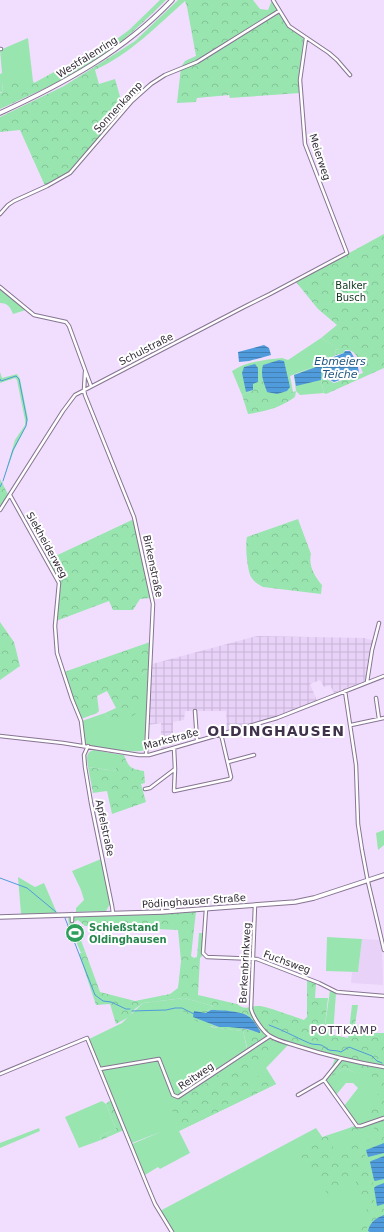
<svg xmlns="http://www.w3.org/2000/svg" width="384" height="1232" font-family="'DejaVu Sans',sans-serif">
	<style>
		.built { fill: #e8d2f8 }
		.industrial { fill: url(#industrial-grid) }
		.green { fill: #99e5b0 }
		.forest { fill: url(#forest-crowns); fill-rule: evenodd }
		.water { fill: url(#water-rules) }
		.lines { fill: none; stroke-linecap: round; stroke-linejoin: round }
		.stream { stroke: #4f9bdb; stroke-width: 1 }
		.street-casing { stroke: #867491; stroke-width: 4.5 }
		.secondary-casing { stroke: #867491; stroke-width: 5.5 }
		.street { stroke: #fff; stroke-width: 2.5 }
		.secondary { stroke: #fff; stroke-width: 3.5 }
		.labels { text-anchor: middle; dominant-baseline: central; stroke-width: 4; stroke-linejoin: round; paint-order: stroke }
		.street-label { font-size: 10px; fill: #312a36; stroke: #fff }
		.park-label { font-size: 10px; fill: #10361f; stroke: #fff }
		.leisure-label { font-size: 10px; font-weight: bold; fill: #27864d; stroke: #fff; text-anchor: start }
		.water-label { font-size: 11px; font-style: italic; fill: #205681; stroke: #fff }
		.neighbourhood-label { font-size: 11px; letter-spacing: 1px; fill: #41324b; stroke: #fff }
		.district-label { font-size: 14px; font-weight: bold; letter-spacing: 1px; fill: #41324b; stroke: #fff }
	</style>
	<defs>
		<pattern id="industrial-grid" width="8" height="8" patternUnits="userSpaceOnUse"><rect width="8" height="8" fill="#e8d2f8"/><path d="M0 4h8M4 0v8" fill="none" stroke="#c7b4d5"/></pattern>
		<pattern id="forest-crowns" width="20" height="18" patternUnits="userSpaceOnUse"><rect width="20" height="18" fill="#99e5b0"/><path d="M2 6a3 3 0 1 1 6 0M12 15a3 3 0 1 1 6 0" fill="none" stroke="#84c598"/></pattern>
		<pattern id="water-rules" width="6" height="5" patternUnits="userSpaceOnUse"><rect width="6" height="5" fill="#4f9bdb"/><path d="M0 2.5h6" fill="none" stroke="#427fb2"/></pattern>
	</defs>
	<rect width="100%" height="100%" fill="#f1defe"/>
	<path class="built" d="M362 939 380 940 382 950 383 985 351 983 352 972H358Z"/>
	<path class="industrial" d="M257 636 365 638 374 641 366 679 365 681 334 693 330 685 324 687 320 680 310 684 317 701 269 719 227 730 226 711H185L184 720 173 722V745L161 749V723L148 725 152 664Z"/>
	<path class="green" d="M28 38 33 81 2 82 3 93 0 92V74L2 73 0 50Z
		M0 288 26 310 13 314C10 307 8 303 0 303Z
		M321 338 340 349 335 350 336 355 318 365 290 376 293 392 296 391 294 375 323 363V376L325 378 321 381 324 393 300 395 296 391 295 397 290 388 287 391 267 392 262 379 254 384V390L242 395 232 371C247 361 265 360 282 358L288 360Z
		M0 372 2 378 17 374 20 379 28 419 26 426 14 450 3 481 15 440 25 425V420L17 380 15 378 0 383Z
		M149 669 144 750C138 754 93 747 85 744L82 721 105 713 113 727 142 675Z
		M94 750 116 754V771L88 767C87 759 85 752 94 750Z
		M384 830V845L378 850 376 833Z
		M101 859 110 904 106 911 76 912V908L84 900 81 890 72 871Z
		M18 877 35 887 44 883 57 913 21 914Z
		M78 915V920L74 922 85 951 81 953 69 925 68 916Z
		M327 937 362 939 358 972 326 971Z
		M330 990 336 993 333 1035 326 1033 332 1042 384 1033V1232H171L158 1212 316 1128 323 1138 357 1125 344 1106 358 1088 353 1083H346L336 1095 326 1080 332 1074 334 1075 344 1068 356 1073 336 1059V1056L290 1043 266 1068 276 1084 179 1131 190 1153 160 1169 158 1167 145 1175 132 1144 163 1131 132 1143 89 1039 122 1023 143 1003 184 998 213 1006 207 1011 211 1027 243 1031 247 1049 304 1020 325 1026Z
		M102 1101 106 1104 116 1129 100 1136 101 1140 79 1148 65 1117Z
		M39 1128 40 1131 0 1148V1143Z"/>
	<path class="forest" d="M160 0H166C150 16 133 32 116 46 81 73 40 91 0 109V93H3L2 81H33L34 83 63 67 76 65 98 53 129 30Z
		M178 0H253L260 9 268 10 272 0 287 25 304 36 299 78 300 93 230 98 229 95 197 98 196 102 177 103 181 67 185 61 196 56 187 7 185 1C157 26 130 54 95 70L99 84 115 79 123 107H125V111L72 174 46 188 20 130 0 132V117L64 86 118 52 135 41Z
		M384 234V368L326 394 324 393 321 381 325 378 334 383 363 373C359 363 358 349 345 350L344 353 336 355 335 350 339 349 321 338 337 325 318 309 296 282Z
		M262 378 267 392 287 391 290 387 295 397C282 407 264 412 248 414L242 395 254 390 253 384Z
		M0 479 8 494 0 507Z
		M134 519 150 598 140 599 133 610H113L109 601 56 621 61 584 60 580 47 560Z
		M298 519 311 554C308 565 315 577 322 585L321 594 263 587C259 585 254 582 251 577 247 569 245 545 247 537Z
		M0 622 14 642 20 666 0 680Z
		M150 642 149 669 142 675 139 712 113 728 105 713 116 708 107 691 97 696 99 711 97 713 81 719 64 672Z
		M116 754 124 755C129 768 131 769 144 771L145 783 141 784 146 802 112 814 107 791 93 793 88 767 116 771Z
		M196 911 191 956 194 958 197 957 199 933H203L202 956 200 958 198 995 237 1004C246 1011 249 1006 258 1006 264 1005 295 1017 304 1020L307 1017V980L316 983 315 998H328L325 1026V1033L348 1038 352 1005H358L355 1025 365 1027 364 1033H384V1140L364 1148 366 1159 370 1164 374 1180 372 1186 375 1210 384 1208V1214C375 1218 371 1222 365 1230L367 1232H354L368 1213 355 1180 328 1194 301 1159 303 1148 325 1136 368 1122 367 1114 380 1090 379 1077 363 1076 344 1068 333 1076 330 1072 336 1056 283 1040 246 1077 251 1083 266 1068 276 1084 179 1131 174 1120 172 1108 179 1100 249 1055 243 1031C226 1029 206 1028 191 1018 184 1013 182 1008 173 1009L172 1007 178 1006 207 1011 213 1006 184 998 143 1003 135 1009 129 1017 116 1024 110 1004 96 1005 79 954 85 951 100 992 135 1001 170 994 178 988 181 961 178 930 85 926 78 920V915ZM211 1010 235 1012 247 1015 252 1020 260 1032 229 1026 219 1027 193 1017 194 1011 206 1013ZM370 1125 374 1128V1134L378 1139 374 1140 369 1139 347 1147 346 1150 340 1153 337 1156 332 1150 333 1147 330 1140Z
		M109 1101H112L124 1130 101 1140 100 1136 116 1129 106 1104Z"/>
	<path class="water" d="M264 345 269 348 271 355 249 361 239 362 238 352Z
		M345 351H350C355 358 358 364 359 373L334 382 323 376V363L331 358 344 353Z
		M279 360 284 361 290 387 287 391 277 394 267 392C264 383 260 375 263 365Z
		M255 364 258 368V382L253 384V390L246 392 242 373 244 367Z
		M319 366 322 367 321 380 296 386 294 375Z
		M211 1010C220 1010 241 1011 248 1016 253 1019 257 1026 260 1031V1033L247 1029 229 1027H219L193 1017 194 1011 206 1013Z
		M384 1143V1153L368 1157 366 1150Z
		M384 1156V1179L375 1181 374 1180 370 1162 371 1161Z
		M384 1183V1204L377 1206 374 1188 376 1186Z
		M384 1215V1232H370L368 1231C370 1222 376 1218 384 1215Z"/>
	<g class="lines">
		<path class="stream" d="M0 379 1 381 16 376 19 379 27 420 26 426 13 450 3 481
			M0 487 2 483
			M0 878 27 888 56 912
			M65 918 95 995 103 1001 111 1002 126 1009H130
			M132 1011 166 1010 175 1008H182L194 1014
			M269 1025C283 1030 295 1037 309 1043 313 1045 317 1044 321 1045 324 1046 326 1049 329 1050 333 1051 337 1050 341 1052L349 1047 372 1056 377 1061 382 1063"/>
		<defs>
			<path id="street" d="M273 0 289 26 329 53 337 60 350 75
				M0 49H1
				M0 214 8 205 14 201 47 186 70 173 132 101 151 84 165 75 197 62 279 11
				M0 287 34 315 66 322 69 326 91 386
				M85 372 84 390 85 395 134 517 153 604 146 755
				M10 495 59 583 55 626 57 653 72 699 81 721 84 746
				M0 510 63 411 75 395 244 307 270 294 347 253 305 144 300 80 306 38
				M367 682 372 650 379 623
				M345 691 356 765 358 824 362 850 368 882 384 950
				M376 698 379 719
				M195 711 197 740
				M351 725 384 718
				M0 736 63 743 139 755H149L277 718 384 676
				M88 746 84 755 85 767 91 803 112 906 113 913
				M174 748 175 769 174 791 230 779 231 777 221 734
				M228 762 254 755
				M145 789 150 788 175 769
				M255 905 251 1009C253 1017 263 1032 270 1036 278 1041 288 1043 297 1046 325 1055 354 1062 384 1067
				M206 909 203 953 207 957 257 959 319 983 337 992 384 996
				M162 912 163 902
				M72 914V921
				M100 1069 159 1059 173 1095 178 1097 270 1036
				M0 1074 87 1038 147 1185 155 1204 172 1232
				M324 1080 357 1126H361L384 1118
				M298 1095 324 1080 341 1059"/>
			<path id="secondary" d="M0 113C63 84 124 51 172 0
				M0 917 162 912 295 902 314 898 384 875"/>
		</defs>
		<use href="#street" class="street-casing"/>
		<use href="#secondary" class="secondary-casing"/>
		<use href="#street" class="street"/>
		<use href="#secondary" class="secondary"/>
	</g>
	<defs>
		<symbol id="stadium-disc" viewBox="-11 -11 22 22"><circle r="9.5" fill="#2e9e5b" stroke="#fff"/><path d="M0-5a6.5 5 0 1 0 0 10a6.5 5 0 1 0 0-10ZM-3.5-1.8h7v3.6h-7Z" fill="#fff"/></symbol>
	</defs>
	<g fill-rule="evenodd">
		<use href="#stadium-disc" x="64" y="922" width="22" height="22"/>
	</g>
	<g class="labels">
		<g class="street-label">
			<text transform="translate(87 57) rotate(-32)">Westfalenring</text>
			<text transform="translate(118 107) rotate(-47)">Sonnenkamp</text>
			<text transform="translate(320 157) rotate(72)">Meierweg</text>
			<text transform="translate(146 349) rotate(-27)">Schulstraße</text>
			<text transform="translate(47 545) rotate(61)">Siekheiderweg</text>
			<text transform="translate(153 566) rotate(78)">Birkenstraße</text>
			<text transform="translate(171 739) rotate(-15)">Markstraße</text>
			<text transform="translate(105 828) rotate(78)">Apfelstraße</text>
			<text transform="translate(194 901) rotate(-4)">Pödinghauser Straße</text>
			<text transform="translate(287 962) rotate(20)">Fuchsweg</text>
			<text transform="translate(245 963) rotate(-87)">Berkenbrinkweg</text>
			<text transform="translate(196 1076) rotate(-34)">Reitweg</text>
		</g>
		<g class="park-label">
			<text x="351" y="285">Balker<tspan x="351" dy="12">Busch</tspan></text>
		</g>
		<g class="leisure-label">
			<text x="89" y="927">Schießstand<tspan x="89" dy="12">Oldinghausen</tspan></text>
		</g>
		<g class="water-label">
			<text x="340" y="361">Ebmeiers<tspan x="340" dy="13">Teiche</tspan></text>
		</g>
		<g class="neighbourhood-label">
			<text x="344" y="1030">POTTKAMP</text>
		</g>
		<g class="district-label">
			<text x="276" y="731">OLDINGHAUSEN</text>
		</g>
	</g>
</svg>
